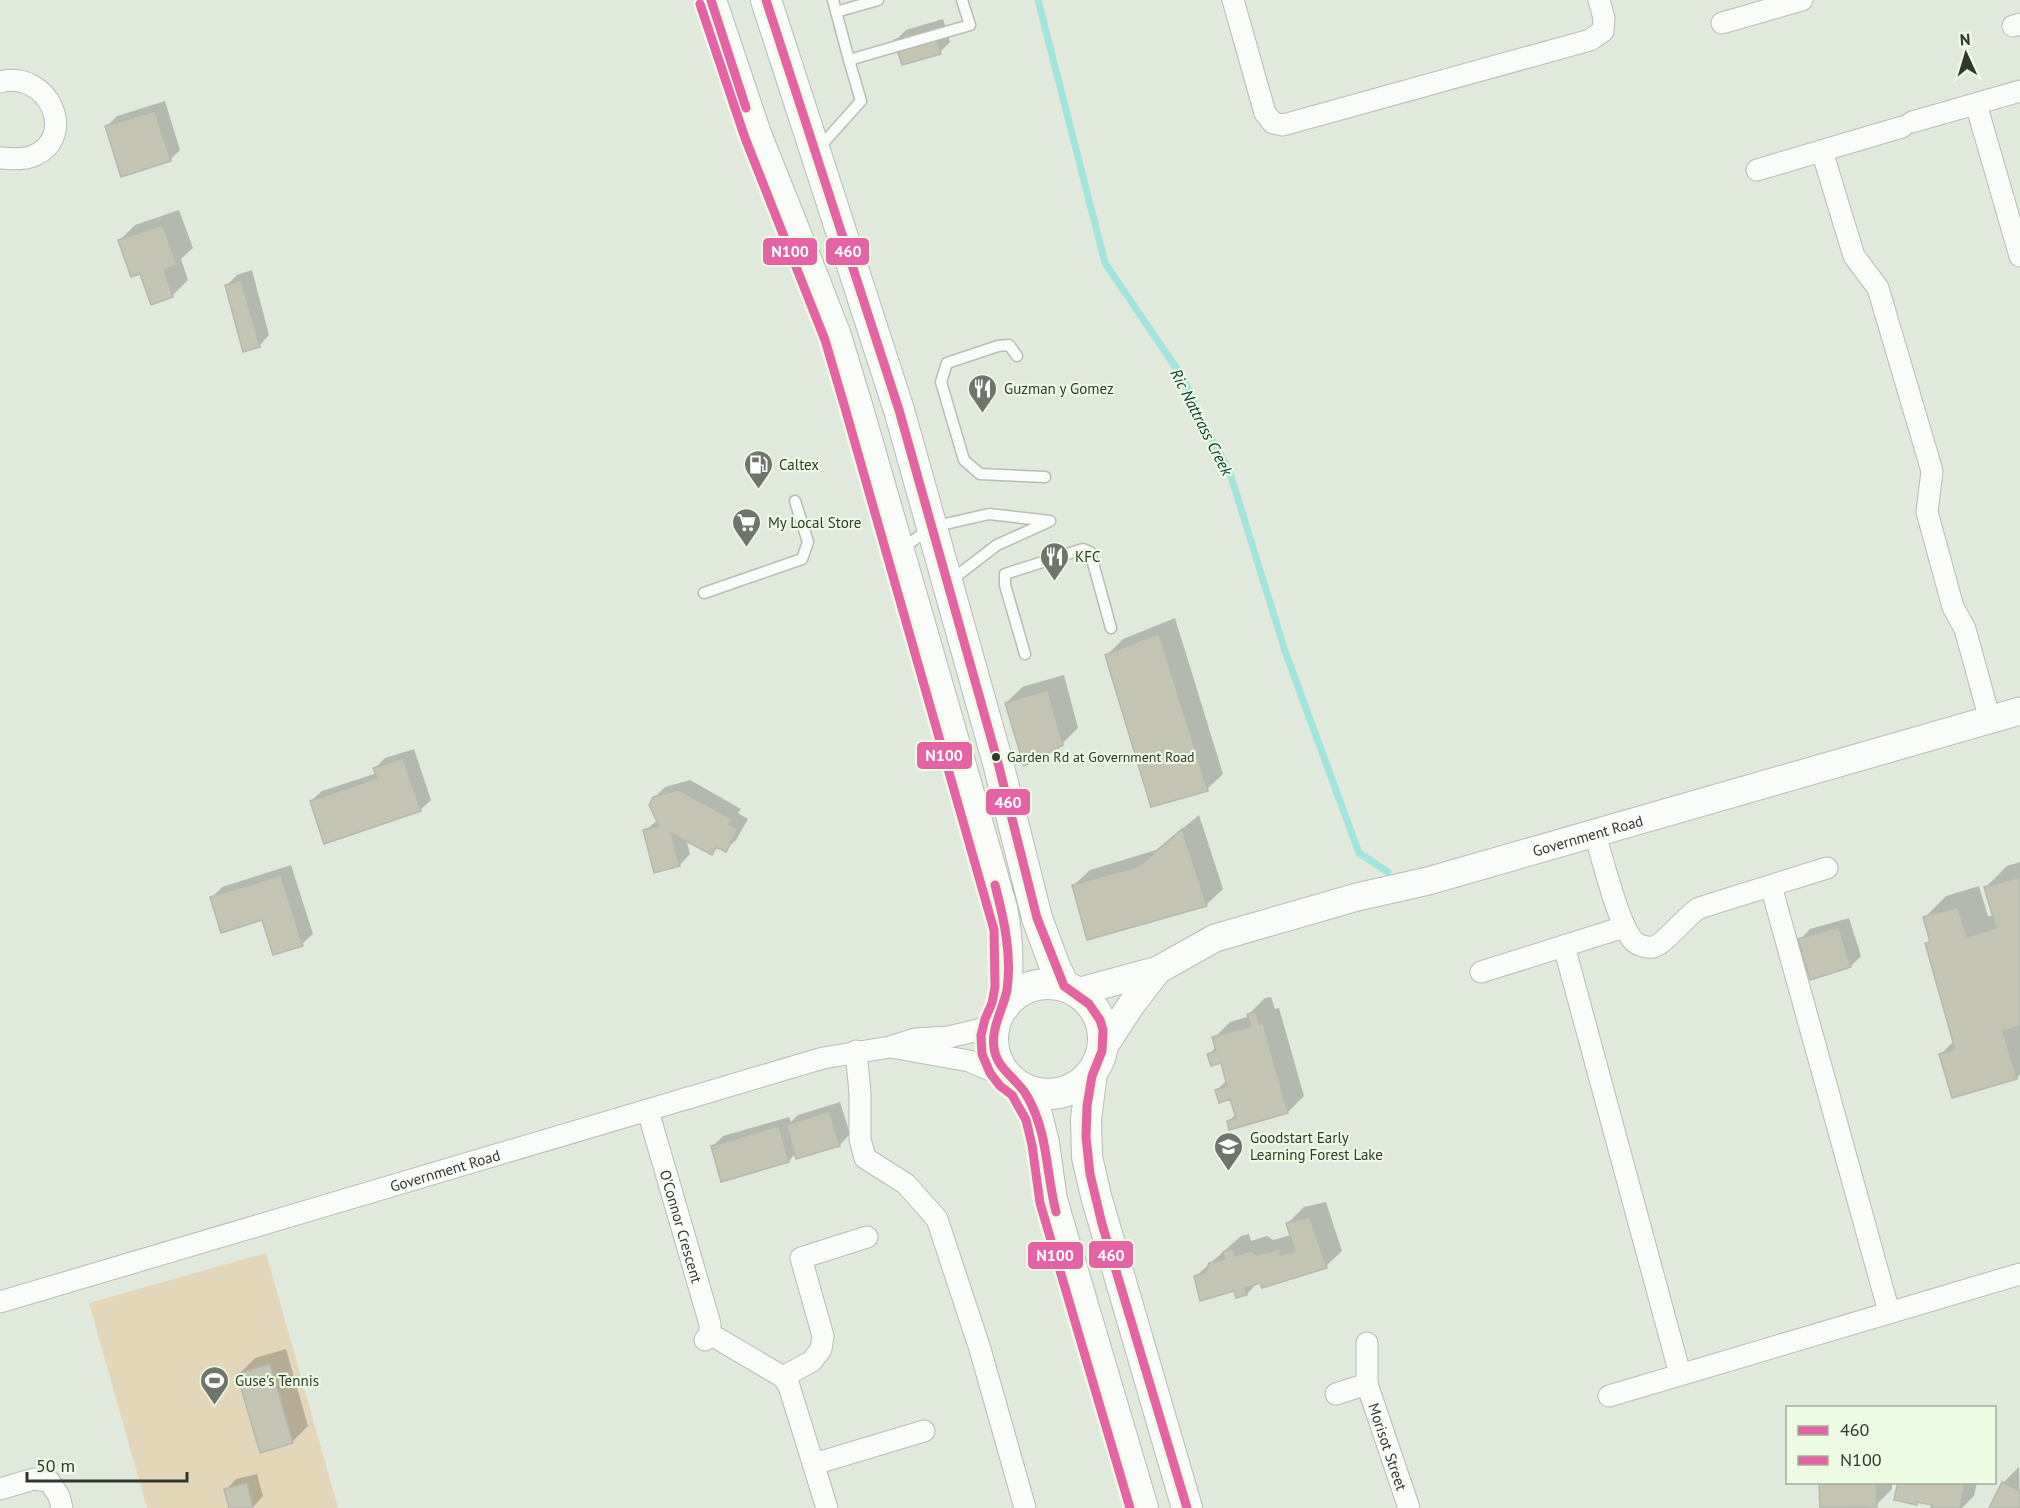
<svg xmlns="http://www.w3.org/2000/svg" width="2020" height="1508" font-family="'PT Sans',sans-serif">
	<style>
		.green { fill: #e4d6b8 }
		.shadow { fill: #0003 }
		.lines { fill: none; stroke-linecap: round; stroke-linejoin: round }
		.stream { stroke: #a0e6dc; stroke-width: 7 }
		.building { fill: #c3c5b2; stroke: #b5b8ad; stroke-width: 1.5 }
		.service-casing { stroke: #b7bdb3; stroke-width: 13 }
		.minor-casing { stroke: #b7bdb3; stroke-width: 23 }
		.tertiary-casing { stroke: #b7bdb3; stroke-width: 29 }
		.secondary-casing { stroke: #b7bdb3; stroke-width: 32 }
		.service { stroke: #fafcfa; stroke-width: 10 }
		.minor { stroke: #fafcfa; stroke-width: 21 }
		.tertiary { stroke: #fafcfa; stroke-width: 27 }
		.secondary { stroke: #fafcfa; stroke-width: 30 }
		.bus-1-casing { stroke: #edfbe3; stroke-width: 14 }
		.bus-2-casing { stroke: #edfbe3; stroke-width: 14 }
		.bus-1 { stroke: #e463a4; stroke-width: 9 }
		.bus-2 { stroke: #e463a4; stroke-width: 9 }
		.bus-dot { fill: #32372e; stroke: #edfbe3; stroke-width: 2 }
		.labels { text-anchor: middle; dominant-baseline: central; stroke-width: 4.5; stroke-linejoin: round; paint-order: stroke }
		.bus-label { font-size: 14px; fill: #32372e; stroke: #edfbe3; text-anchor: start }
		.poi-label { font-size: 15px; fill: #32372e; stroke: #edfbe3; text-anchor: start }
		.street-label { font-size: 15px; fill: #32372e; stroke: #edfbe3 }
		.water-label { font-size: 16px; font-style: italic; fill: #063733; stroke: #edfbe3 }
		.line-badge { stroke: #edfbe3; stroke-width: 2 }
		.badge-label { font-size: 16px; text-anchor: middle; font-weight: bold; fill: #fff }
	</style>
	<rect width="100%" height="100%" fill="#e1e8dc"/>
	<path class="green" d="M266 1253 338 1508H147L89 1303Z"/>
	<path class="shadow" d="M943 19 950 42 940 52 896 40 906 30Z
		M165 101 180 150 170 160 107 126 117 116Z
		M179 210 193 248 181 259 188 280 172 296 141 272 119 241 135 225Z
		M252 270 269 335 259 346 227 285 237 275Z
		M1175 618 1223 774 1207 789 1107 655 1123 639Z
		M1064 675 1078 728 1062 744 1006 703 1022 687Z
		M414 749 431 800 420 810 311 801 322 791 377 773 375 768 385 758Z
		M690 780 741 809 738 813 748 819 736 840 725 850 718 846 712 853 686 839 690 854 680 865 655 871 644 831 658 820 654 798 665 787Z
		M1199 815 1223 889 1207 904 1088 939 1074 885 1090 870 1156 850Z
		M2020 862V1074L2017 1078 1953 1096 1941 1054 1954 1041 1926 944 1931 939 1925 917 1946 896 1979 886 1988 916 1994 915 1986 887 2007 866Z
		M291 865 313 934 302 944 263 919 212 897 222 887Z
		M1849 918 1861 956 1851 966 1800 940 1810 929Z
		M1271 997 1275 1009 1279 1008 1304 1096 1288 1112 1228 1122 1236 1114 1231 1098 1217 1090 1227 1080 1222 1061 1209 1054 1217 1046 1214 1038 1230 1022 1250 1016 1249 1014 1265 998Z
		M840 1102 850 1134 840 1145 797 1157 796 1153 789 1161 712 1147 723 1136 789 1117 791 1122 798 1115Z
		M1326 1202 1342 1251 1326 1266 1257 1283 1247 1294 1196 1276 1241 1236 1249 1234 1251 1241 1267 1236 1273 1240 1291 1235 1288 1223 1304 1207Z
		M286 1349 308 1426 292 1442 239 1374 255 1358Z
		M2019 1467 2020 1508H1991L2003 1483Z
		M257 1474 263 1496 253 1507 231 1508 226 1490 236 1479Z
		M1821 1482H1892V1489L1876 1505 1821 1508Z
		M1899 1482H1977L1974 1496 1962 1508H1941L1933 1503 1918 1501 1916 1503Z"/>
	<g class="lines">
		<path class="stream" d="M1038 0 1105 263 1183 378 1207 431 1229 470 1285 651 1359 853 1388 872"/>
	</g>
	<path class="building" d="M933 28 941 54 902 65 894 40Z
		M155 111 171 161 121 177 105 126Z
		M163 225 177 265 164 270 173 297 151 305 140 274 131 277 118 240Z
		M241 280 260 347 243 352 225 285Z
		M1159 633 1208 791 1151 807 1105 655Z
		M1048 690 1063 745 1024 766 1005 703Z
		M403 758 421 811 324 844 310 801 377 778 373 768Z
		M679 790 732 819 729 824 738 829 726 852 716 847 712 855 671 833 680 866 654 873 643 830 659 826 649 805 653 797Z
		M1182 829 1207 906 1087 940 1072 885 1139 866Z
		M281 875 303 946 273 955 262 920 221 933 210 897Z
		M2020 877V1026L2003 1031 2017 1079 1952 1098 1939 1054 1955 1049 1925 943 1930 942 1923 917 1958 907 1967 937 1996 928 1984 887Z
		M1839 927 1851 967 1810 980 1798 939Z
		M1256 1012 1259 1024 1263 1023 1288 1113 1229 1130 1227 1121 1236 1118 1230 1099 1219 1103 1215 1090 1227 1086 1221 1063 1211 1066 1207 1054 1216 1051 1212 1037 1251 1026 1247 1014Z
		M830 1111 840 1146 796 1159 786 1125Z
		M779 1126 789 1162 721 1182 711 1146Z
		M1310 1217 1327 1268 1262 1288 1260 1283 1245 1288 1247 1295 1236 1298 1234 1291 1200 1301 1194 1276 1206 1272 1209 1263 1225 1259 1223 1252 1233 1249 1235 1256 1251 1251 1257 1255 1279 1249 1281 1255 1295 1251 1286 1223Z
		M270 1364 293 1443 260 1453 237 1374Z
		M1819 1482H1876L1877 1507 1820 1508Z
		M1898 1482H1965L1960 1508H1931L1932 1505 1917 1502V1505L1894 1500Z
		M2002 1482 2020 1491V1508H1989Z
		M247 1483 253 1508H229L224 1489Z"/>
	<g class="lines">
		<defs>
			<path id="service" d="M833 0 849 60
				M836 12 878 0
				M817 150 861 101 849 60 970 25 962 0
				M1017 356 1009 345 998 346 947 363 941 382 964 460 980 474 1045 477
				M900 550 932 527 989 514 1050 521
				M950 581 997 545 1050 521
				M704 593 802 559 808 542 795 501
				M1025 654 1005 585V574L1083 549 1090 552 1111 628"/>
			<g id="minor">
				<path d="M1233 0 1265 113 1273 123 1283 125 1590 40 1603 31 1604 18 1599 0"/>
				<path d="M1722 23 1802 0"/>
				<path d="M2013 26 2020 24"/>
				<path d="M0 82C48 69 79 137 33 156 23 160 10 159 0 158"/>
				<path d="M1976 104 2020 256"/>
				<path d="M1912 122 2020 91"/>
				<path d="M1822 151 1854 256 1878 288 1932 471 1927 512 1953 607 1965 629 1990 720"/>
				<path d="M1757 170 1902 127"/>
				<path d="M1595 834C1602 857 1618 923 1632 939 1636 945 1646 948 1653 947 1665 944 1686 916 1699 908L1827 868"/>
				<path d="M1771 886 1889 1312"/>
				<path d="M1564 946 1680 1374"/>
				<path d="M1481 972 1624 927"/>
				<path d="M891 1047 969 1061 1009 1078"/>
				<path d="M856 1051 860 1093V1139L865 1158 906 1184 937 1219 980 1349 1025 1508"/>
				<path id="s1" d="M648 1111 710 1324V1334L705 1340"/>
				<path id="s2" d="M0 1302 823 1058 890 1047 915 1039 949 1037 978 1030 996 1022"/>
				<path d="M710 1334 783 1377 789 1386 827 1508"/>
				<path d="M783 1377 812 1361 821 1349 823 1336 801 1258 867 1237"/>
				<path id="s3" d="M1367 1384 1409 1508"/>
				<path d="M1336 1394 1367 1384V1343"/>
				<path d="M1609 1396 2020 1274"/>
				<path d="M814 1464 924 1431"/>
				<path d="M0 1489 34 1479 49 1481 59 1496 62 1508"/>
			</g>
			<g id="tertiary">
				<path id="s4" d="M1077 992 1158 970 1215 938 1357 897 1428 881 2020 711"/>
				<path d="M1103 1048 1131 1005 1158 970"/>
			</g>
			<path id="secondary" d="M711 0 756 134 814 279 836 336 857 405 1002 908C1009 942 1009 974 1004 1007
				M766 0 899 410 998 763 1037 918 1054 964 1064 986
				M993 1039a55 55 0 1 1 110 0a55 55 0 1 1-110 0Z
				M1092 1073 1086 1119 1087 1157 1096 1196 1187 1508
				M1021 1087 1037 1115 1044 1143 1052 1200 1143 1508"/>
		</defs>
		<use href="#service" class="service-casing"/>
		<use href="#minor" class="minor-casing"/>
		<use href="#tertiary" class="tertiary-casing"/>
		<use href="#secondary" class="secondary-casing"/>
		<use href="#service" class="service"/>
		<use href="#minor" class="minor"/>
		<use href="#tertiary" class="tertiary"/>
		<use href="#secondary" class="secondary"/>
		<defs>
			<path id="bus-1" d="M711 0 746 108
				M766 0 899 410 998 763 1037 918 1064 986 1089 1004 1100 1020 1103 1030 1102 1051 1092 1076 1087 1106 1086 1137 1090 1174 1102 1224 1187 1508
				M995 885C1004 919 1012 955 1007 990 1003 1010 991 1027 994 1048 997 1070 1017 1078 1027 1096 1048 1132 1046 1173 1056 1212"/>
			<path id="bus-2" d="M700 4 745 138 825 340 845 408 994 930 995 987 992 1003 985 1019 981 1035 982 1054 990 1073 1000 1086 1012 1095 1026 1120 1032 1145 1040 1203 1130 1508"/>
		</defs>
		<use href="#bus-1" class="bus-1-casing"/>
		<use href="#bus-2" class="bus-2-casing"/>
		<use href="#bus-1" class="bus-1"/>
		<use href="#bus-2" class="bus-2"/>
	</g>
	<defs>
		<symbol id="restaurant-pin" viewBox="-11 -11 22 30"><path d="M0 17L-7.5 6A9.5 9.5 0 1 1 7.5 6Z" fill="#6f756b" stroke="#edfbe3"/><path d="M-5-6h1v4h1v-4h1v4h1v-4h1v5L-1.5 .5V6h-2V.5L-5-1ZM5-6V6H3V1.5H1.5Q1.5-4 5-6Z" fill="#fff"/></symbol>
		<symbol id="fuel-pin" viewBox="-11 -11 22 30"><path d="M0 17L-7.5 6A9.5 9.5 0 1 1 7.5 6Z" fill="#6f756b" stroke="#edfbe3"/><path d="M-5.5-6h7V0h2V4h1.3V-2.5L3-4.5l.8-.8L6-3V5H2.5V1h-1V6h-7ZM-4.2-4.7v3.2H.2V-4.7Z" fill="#fff"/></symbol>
		<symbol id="supermarket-pin" viewBox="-11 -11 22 30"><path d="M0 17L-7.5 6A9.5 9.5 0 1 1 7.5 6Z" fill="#6f756b" stroke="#edfbe3"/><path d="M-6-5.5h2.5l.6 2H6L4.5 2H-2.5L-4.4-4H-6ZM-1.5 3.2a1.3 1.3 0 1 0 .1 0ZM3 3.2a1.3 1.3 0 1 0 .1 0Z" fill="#fff"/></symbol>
		<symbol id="school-pin" viewBox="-11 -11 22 30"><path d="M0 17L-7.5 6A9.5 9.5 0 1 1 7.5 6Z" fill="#6f756b" stroke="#edfbe3"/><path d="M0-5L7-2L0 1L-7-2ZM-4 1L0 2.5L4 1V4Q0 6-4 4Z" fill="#fff"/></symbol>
		<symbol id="stadium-pin" viewBox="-11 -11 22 30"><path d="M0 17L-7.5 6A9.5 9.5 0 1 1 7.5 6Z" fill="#6f756b" stroke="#edfbe3"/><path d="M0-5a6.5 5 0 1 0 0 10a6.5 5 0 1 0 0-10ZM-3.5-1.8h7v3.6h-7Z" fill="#fff"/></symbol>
	</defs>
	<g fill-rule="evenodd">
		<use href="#restaurant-pin" x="966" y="372" width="33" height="45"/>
		<use href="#fuel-pin" x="742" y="448" width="33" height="45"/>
		<use href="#supermarket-pin" x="730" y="506" width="33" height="45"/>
		<use href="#restaurant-pin" x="1038" y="540" width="33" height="45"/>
		<use href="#school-pin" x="1212" y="1130" width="33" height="45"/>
		<use href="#stadium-pin" x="198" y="1364" width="33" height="45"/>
	</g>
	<circle class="bus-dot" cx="996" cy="757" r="5"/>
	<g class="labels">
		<g class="bus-label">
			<text x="1007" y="757">Garden Rd at Government Road</text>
		</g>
		<g class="poi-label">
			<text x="1004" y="388">Guzman y Gomez</text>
			<text x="779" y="464">Caltex</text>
			<text x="768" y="522">My Local Store</text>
			<text x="1075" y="556">KFC</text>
			<text x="1250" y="1137">Goodstart Early<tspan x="1250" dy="17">Learning Forest Lake</tspan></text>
			<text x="235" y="1380">Guse's Tennis</text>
		</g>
		<g class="street-label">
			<text stroke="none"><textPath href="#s4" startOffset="536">Government Road</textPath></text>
			<text stroke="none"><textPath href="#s2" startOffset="464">Government Road</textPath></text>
			<text stroke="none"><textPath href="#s1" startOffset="120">O'Connor Crescent</textPath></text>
			<text stroke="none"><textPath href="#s3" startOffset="66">Morisot Street</textPath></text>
		</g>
		<g class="water-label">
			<text transform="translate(1202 422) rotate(63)">Ric Nattrass Creek</text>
		</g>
	</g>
	<g class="line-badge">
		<rect x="825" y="237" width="45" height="29" rx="6" fill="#e463a4"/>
		<rect x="762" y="237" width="56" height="29" rx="6" fill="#e463a4"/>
		<rect x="916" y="741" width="57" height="29" rx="6" fill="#e463a4"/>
		<rect x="985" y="788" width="46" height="28" rx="6" fill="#e463a4"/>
		<rect x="1088" y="1240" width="46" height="29" rx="6" fill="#e463a4"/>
		<rect x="1027" y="1241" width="57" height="29" rx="6" fill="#e463a4"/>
	</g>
	<g class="badge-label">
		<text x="848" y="257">460</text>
		<text x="790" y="257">N100</text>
		<text x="944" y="761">N100</text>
		<text x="1008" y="808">460</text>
		<text x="1111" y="1261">460</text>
		<text x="1055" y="1261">N100</text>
	</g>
	<rect x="1786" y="1406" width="210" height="78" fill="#edfbe3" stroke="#a2ad9b" stroke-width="1.5"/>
	<rect x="1798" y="1426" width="30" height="9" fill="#e463a4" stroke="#a2ad9b" stroke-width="1.5"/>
	<text x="1840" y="1436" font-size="18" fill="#32372e">460</text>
	<rect x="1798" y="1456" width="30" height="9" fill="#e463a4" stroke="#a2ad9b" stroke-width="1.5"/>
	<text x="1840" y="1466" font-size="18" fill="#32372e">N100</text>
	<g transform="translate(1966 54) rotate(356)" stroke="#edfbe3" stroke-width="4.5" paint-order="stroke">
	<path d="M0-4.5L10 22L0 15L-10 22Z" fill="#32372e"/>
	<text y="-9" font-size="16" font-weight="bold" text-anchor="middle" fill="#32372e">N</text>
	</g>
	<path d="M27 1472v9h160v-9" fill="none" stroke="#32372e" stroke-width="3"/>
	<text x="36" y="1472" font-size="18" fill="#32372e" stroke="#edfbe3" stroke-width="4.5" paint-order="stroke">50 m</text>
</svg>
